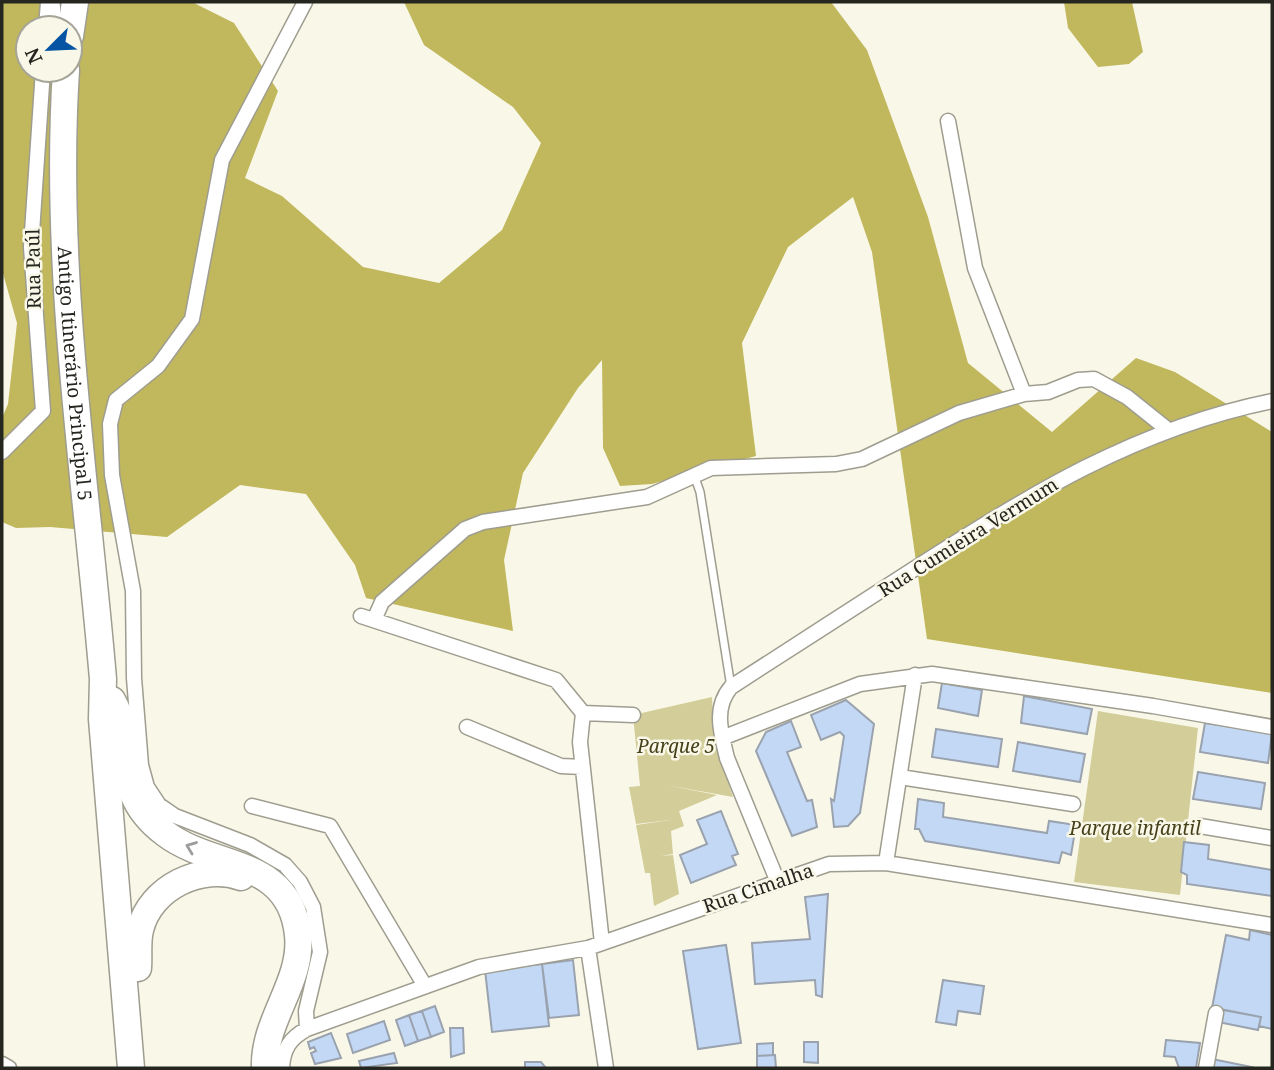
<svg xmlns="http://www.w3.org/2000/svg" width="1274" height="1070" font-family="'Noto Serif',serif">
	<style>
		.green { fill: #d3cd99 }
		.forest { fill: #c1b75d; fill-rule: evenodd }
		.building { fill: #c3d8f4; stroke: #99a2ae; stroke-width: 2 }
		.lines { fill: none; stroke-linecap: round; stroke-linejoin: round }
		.lane-casing { stroke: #9e9d8f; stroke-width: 10 }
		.street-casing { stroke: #9e9d8f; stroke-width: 17 }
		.highway-casing { stroke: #9e9d8f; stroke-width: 29 }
		.lane { stroke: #fff; stroke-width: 7 }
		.street { stroke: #fff; stroke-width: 14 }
		.highway { stroke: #fff; stroke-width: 26 }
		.oneway { stroke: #9d9d9b }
		.labels { text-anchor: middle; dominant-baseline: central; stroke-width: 5; stroke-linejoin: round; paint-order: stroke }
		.street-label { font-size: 19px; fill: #262620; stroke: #f9f8e8 }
		.park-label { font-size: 19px; font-style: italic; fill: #46411a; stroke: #f9f8e8 }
	</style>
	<rect width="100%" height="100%" fill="#f9f8e8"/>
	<path class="green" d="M712 697 714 738 733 797 666 785 717 795 679 811 684 826 671 831 673 854 661 856 673 855 679 894 654 906 650 873H645L636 825 670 820 636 824 629 787 640 786 633 715Z
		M1098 711 1198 728 1180 895 1074 882Z"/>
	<path class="forest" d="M2 2H192L234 23 278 91 245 178 282 196 363 267 439 283 502 230 541 143 513 107 424 45 404 2H831L867 50 928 217 968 363 1052 432 1136 358 1175 372 1272 432V693L927 639 872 252 853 197 788 247 742 343 756 456 652 484 620 486 603 448 602 360 578 388 523 473 504 560 513 631 366 598 355 565 306 494 240 485 167 537 50 527 16 528 2 522V418L8 404 17 323 2 270ZM28 28H70V70H28Z
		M1064 2H1132L1143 52 1129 64 1098 67 1068 28Z"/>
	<path class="building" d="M942 683 982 690 978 716 938 708Z
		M1024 696 1092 709 1087 734 1021 723Z
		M846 700 874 724 860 813 848 826 834 827 831 799 834 801 844 736 840 732 821 740 811 715Z
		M791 721 801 747 787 752 807 801 812 800 817 827 792 836 756 751 766 732Z
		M1205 723 1272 733 1268 763 1200 752Z
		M936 729 1002 739 998 767 932 757Z
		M1018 742 1085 754 1080 782 1013 771Z
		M1198 772 1265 783 1261 809 1193 799Z
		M918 799 944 803 943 817 1047 833 1049 821 1076 825 1071 855 1062 852 1059 863 925 841 919 829H915Z
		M721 811 738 854 732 856 736 865 691 883 680 855 707 844 697 820Z
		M1184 842 1209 845 1208 859 1272 870V896L1187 884V875L1181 872Z
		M828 894 822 997 816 995 815 980 755 984 752 943 810 939 805 897Z
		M1250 930 1272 935V1029L1259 1026 1261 1017 1212 1008 1226 935 1249 940Z
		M726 945 741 1043 698 1049 683 951Z
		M573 960 579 1015 549 1018 542 964Z
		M542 964 549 1026 492 1032 485 970Z
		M943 980 984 986 980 1014 958 1011 956 1025 936 1022Z
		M435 1006 444 1032 431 1037 422 1011Z
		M435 1006 444 1032 405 1046 396 1020Z
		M1220 1009 1261 1017 1258 1030 1218 1022Z
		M422 1011 431 1037 418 1041 409 1015Z
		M409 1015 418 1041 405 1046 396 1020Z
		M384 1021 390 1040 353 1053 347 1034Z
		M450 1028H463L464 1053 451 1057Z
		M331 1033 341 1058 315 1064 311 1053 316 1051 314 1047 310 1049 308 1042Z
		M1166 1040 1200 1043 1196 1068H1179L1175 1057 1164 1056Z
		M804 1042H818V1063L804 1062Z
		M773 1043V1055L757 1056V1044Z
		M394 1053 397 1063 361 1068 359 1061Z
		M775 1055 776 1068H757V1056Z
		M1212 1059 1252 1067 1251 1068H1210Z
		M525 1062H541L546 1068H525Z"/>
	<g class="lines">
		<defs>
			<path id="lane" d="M56 2 58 28
				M694 475 700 492 731 687"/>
			<path id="street" d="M305 2 222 160 192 319 158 366 116 400 110 424 112 475 133 591 134 678 141 765 147 787 159 805 175 816 250 845 285 865 300 882 313 907 320 952 306 1011 307 1029
				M46 28 48 2
				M948 121 975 268 1024 394
				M2 452 43 411 31 247 43 70
				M361 616 556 680 583 713
				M374 620 382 602 465 529 483 522 647 497 711 468 836 464 862 459 959 413 1024 394 1048 392 1078 380 1094 379 1127 397 1167 429
				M583 713 580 742 602 943
				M583 713 633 715
				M467 727 561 766 582 767
				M722 738 860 684 932 674 1153 706 1272 727
				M900 777 1073 804
				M252 806 330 826 425 986
				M1200 826 1272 838
				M886 863 915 675
				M777 880 727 758C721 733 713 708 731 687 792 648 853 608 914 569 1028 495 1138 428 1272 401
				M588 948 606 1068
				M2 1064 9 1068
				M282 1068C283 1049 290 1038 307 1029L479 967 588 948 829 864 886 863 1272 925
				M1206 1068 1216 1013"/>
			<g id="highway">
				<path d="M70 36 75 2"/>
				<path id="s1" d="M66 70C53 271 86 479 103 679L102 719 131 1068"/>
				<path d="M112 700C139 746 107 790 166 834 214 870 290 857 298 935 303 982 263 1020 265 1068"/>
				<path d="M138 968C139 956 137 941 140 930 150 887 202 863 241 877"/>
			</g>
		</defs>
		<use href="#lane" class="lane-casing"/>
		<use href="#street" class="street-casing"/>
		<use href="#highway" class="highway-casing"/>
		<use href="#lane" class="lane"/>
		<use href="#street" class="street"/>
		<use href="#highway" class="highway"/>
	</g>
	<defs><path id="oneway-chevron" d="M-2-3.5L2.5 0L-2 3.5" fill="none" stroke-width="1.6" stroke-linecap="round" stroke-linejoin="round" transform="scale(1.75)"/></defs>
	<use class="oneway" href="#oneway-chevron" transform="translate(191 847) rotate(-159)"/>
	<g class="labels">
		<g class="street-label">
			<text transform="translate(33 269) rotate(-91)">Rua Paúl</text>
			<text stroke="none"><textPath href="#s1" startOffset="304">Antigo Itinerário Principal 5</textPath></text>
			<text transform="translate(968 537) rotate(-32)">Rua Cumieira Vermum</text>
			<text transform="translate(758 888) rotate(-19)">Rua Cimalha</text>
		</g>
		<g class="park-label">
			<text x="676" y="746">Parque 5</text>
			<text x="1135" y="828">Parque infantil</text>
		</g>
	</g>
	<rect width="1274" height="1070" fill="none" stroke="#262620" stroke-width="7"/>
	<g transform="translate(49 49) rotate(246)"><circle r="33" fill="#f9f8e8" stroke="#a5a498" stroke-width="2"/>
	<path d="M0-5L12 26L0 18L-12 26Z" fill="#0554a3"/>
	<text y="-10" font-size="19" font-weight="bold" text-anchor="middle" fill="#262620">N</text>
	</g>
</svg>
